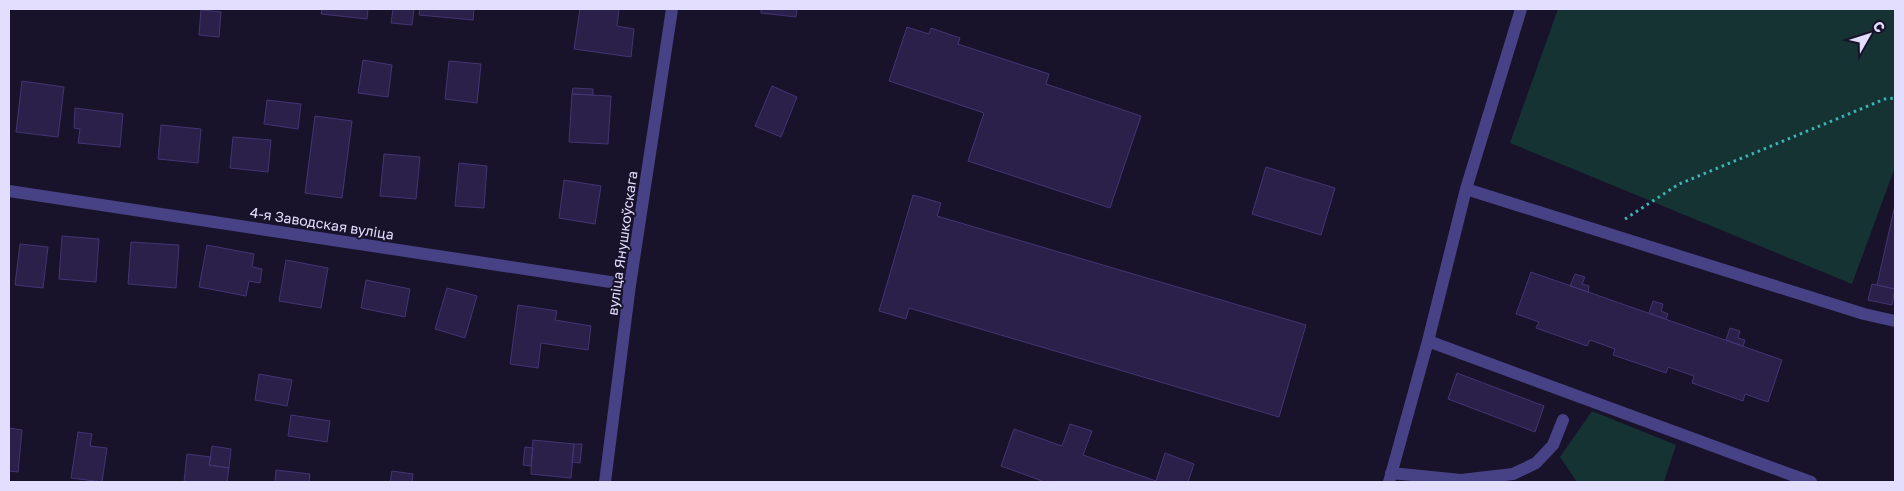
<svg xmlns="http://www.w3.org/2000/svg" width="1904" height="491" font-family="'Golos Text',sans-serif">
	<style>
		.green { fill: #163334 }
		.building { fill: #2b204a; stroke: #443474 }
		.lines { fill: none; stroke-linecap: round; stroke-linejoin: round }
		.path { stroke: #39b6b5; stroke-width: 3; stroke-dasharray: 2.5 4; stroke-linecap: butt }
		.minor { stroke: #474186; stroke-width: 12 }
		.labels { text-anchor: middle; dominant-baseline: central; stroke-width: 4; stroke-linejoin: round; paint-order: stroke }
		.street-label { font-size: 14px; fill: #e3defd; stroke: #18132a }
	</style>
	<rect width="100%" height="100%" fill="#18132a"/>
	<path class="green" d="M1558 9H1895V167L1852 284 1510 143Z
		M1592 411 1676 445 1664 482H1577L1560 457Z"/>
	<path class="building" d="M322 9H368L367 19 321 14Z
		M393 9H414L412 25 391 23Z
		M420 9H474L473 20 419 15Z
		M580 9H619L617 26 634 29 631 57 574 49Z
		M761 9H797L796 17 761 13Z
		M201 10 221 12 219 37 199 35Z
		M907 27 929 34 931 28 960 38 958 44 1049 74 1046 84 1141 116 1110 208 968 161 984 113 889 81Z
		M363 60 392 65 388 97 358 93Z
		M449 61 481 64 477 103 445 99Z
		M22 81 64 87 58 137 16 132Z
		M772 86 797 97 781 137 755 126Z
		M573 88 593 89V95L572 94Z
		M572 94 611 96 608 144 569 142Z
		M267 100 301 104 298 129 264 124Z
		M75 108 123 114 120 147 78 143 80 129 74 128Z
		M315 116 352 121 342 198 305 193Z
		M161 125 201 129 198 163 158 159Z
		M233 137 271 140 268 172 230 168Z
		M384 154 420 157 416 199 380 196Z
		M459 163 487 166 484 208 455 206Z
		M1266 167 1335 188 1321 235 1252 214Z
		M564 180 601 186 595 224 559 218Z
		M913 195 941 203 937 216 1306 325 1279 417 909 308 906 319 879 311Z
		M1895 205V289L1877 285Z
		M62 236 99 239 96 282 59 279Z
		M131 242 179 245 176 288 128 284Z
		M20 244 48 247 43 288 15 285Z
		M207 245 254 254 252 267 262 269 260 283 249 281 246 296 199 287Z
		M286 260 328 268 321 308 279 301Z
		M1531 272 1782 360 1768 402 1745 394 1743 401 1692 383 1694 376 1668 367 1666 373 1613 355 1615 349 1590 340 1587 346 1536 328 1539 322 1516 314Z
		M1575 274 1585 277 1582 284 1589 286 1588 292 1570 286Z
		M366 280 410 289 405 317 361 308Z
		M1872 284 1895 289 1892 305 1868 300Z
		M447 288 477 296 465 338 435 329Z
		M1653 301 1663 304 1661 311 1668 314 1666 319 1649 313Z
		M518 305 557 311 555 320 591 326 588 350 541 343 538 368 510 364Z
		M1730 328 1740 331 1738 338 1745 340 1743 346 1726 340Z
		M1457 373 1544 406 1535 432 1448 399Z
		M259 374 292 380 287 406 255 400Z
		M291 415 330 421 327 442 288 436Z
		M1070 424 1092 431 1083 455 1156 481 1165 453 1194 464 1188 482H1045L1001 466 1014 429 1062 446Z
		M9 428 22 430 18 472 9 471Z
		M78 432 92 434 90 446 107 448 102 482 71 478Z
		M533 440 574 444 571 478 531 474Z
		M574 444H582L580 463 572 462Z
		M212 446 231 449 229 468 209 465Z
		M525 447 533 448 531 466 523 465Z
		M187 454 211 457 209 465 229 468 227 482H184Z
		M276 470 310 474 309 482H275Z
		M392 471 413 474 412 482H390Z"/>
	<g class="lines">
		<path class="path" d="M1625 219 1679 184 1885 99 1895 98"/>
		<path class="minor" d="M1466 189 1521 9
			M9 191 630 285
			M1428 341 1811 482
			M1391 473 1461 480 1513 474 1536 463 1553 445 1563 420
			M605 482 630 285 672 9
			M1389 482 1428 341 1466 189 1864 314 1895 321"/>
	</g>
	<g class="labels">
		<g class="street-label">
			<text transform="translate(322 223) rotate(9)">4-я Заводская вуліца</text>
			<text transform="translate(622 243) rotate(-82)">вуліца Янушкоўскага</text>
		</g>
	</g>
	<rect width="1904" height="491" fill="none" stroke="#e3defd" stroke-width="20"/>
	<g transform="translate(1869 35) rotate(51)" stroke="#18132a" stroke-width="4" paint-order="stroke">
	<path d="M0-4L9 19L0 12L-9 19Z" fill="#e3defd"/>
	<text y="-8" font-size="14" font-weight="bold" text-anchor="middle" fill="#e3defd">С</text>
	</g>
</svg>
